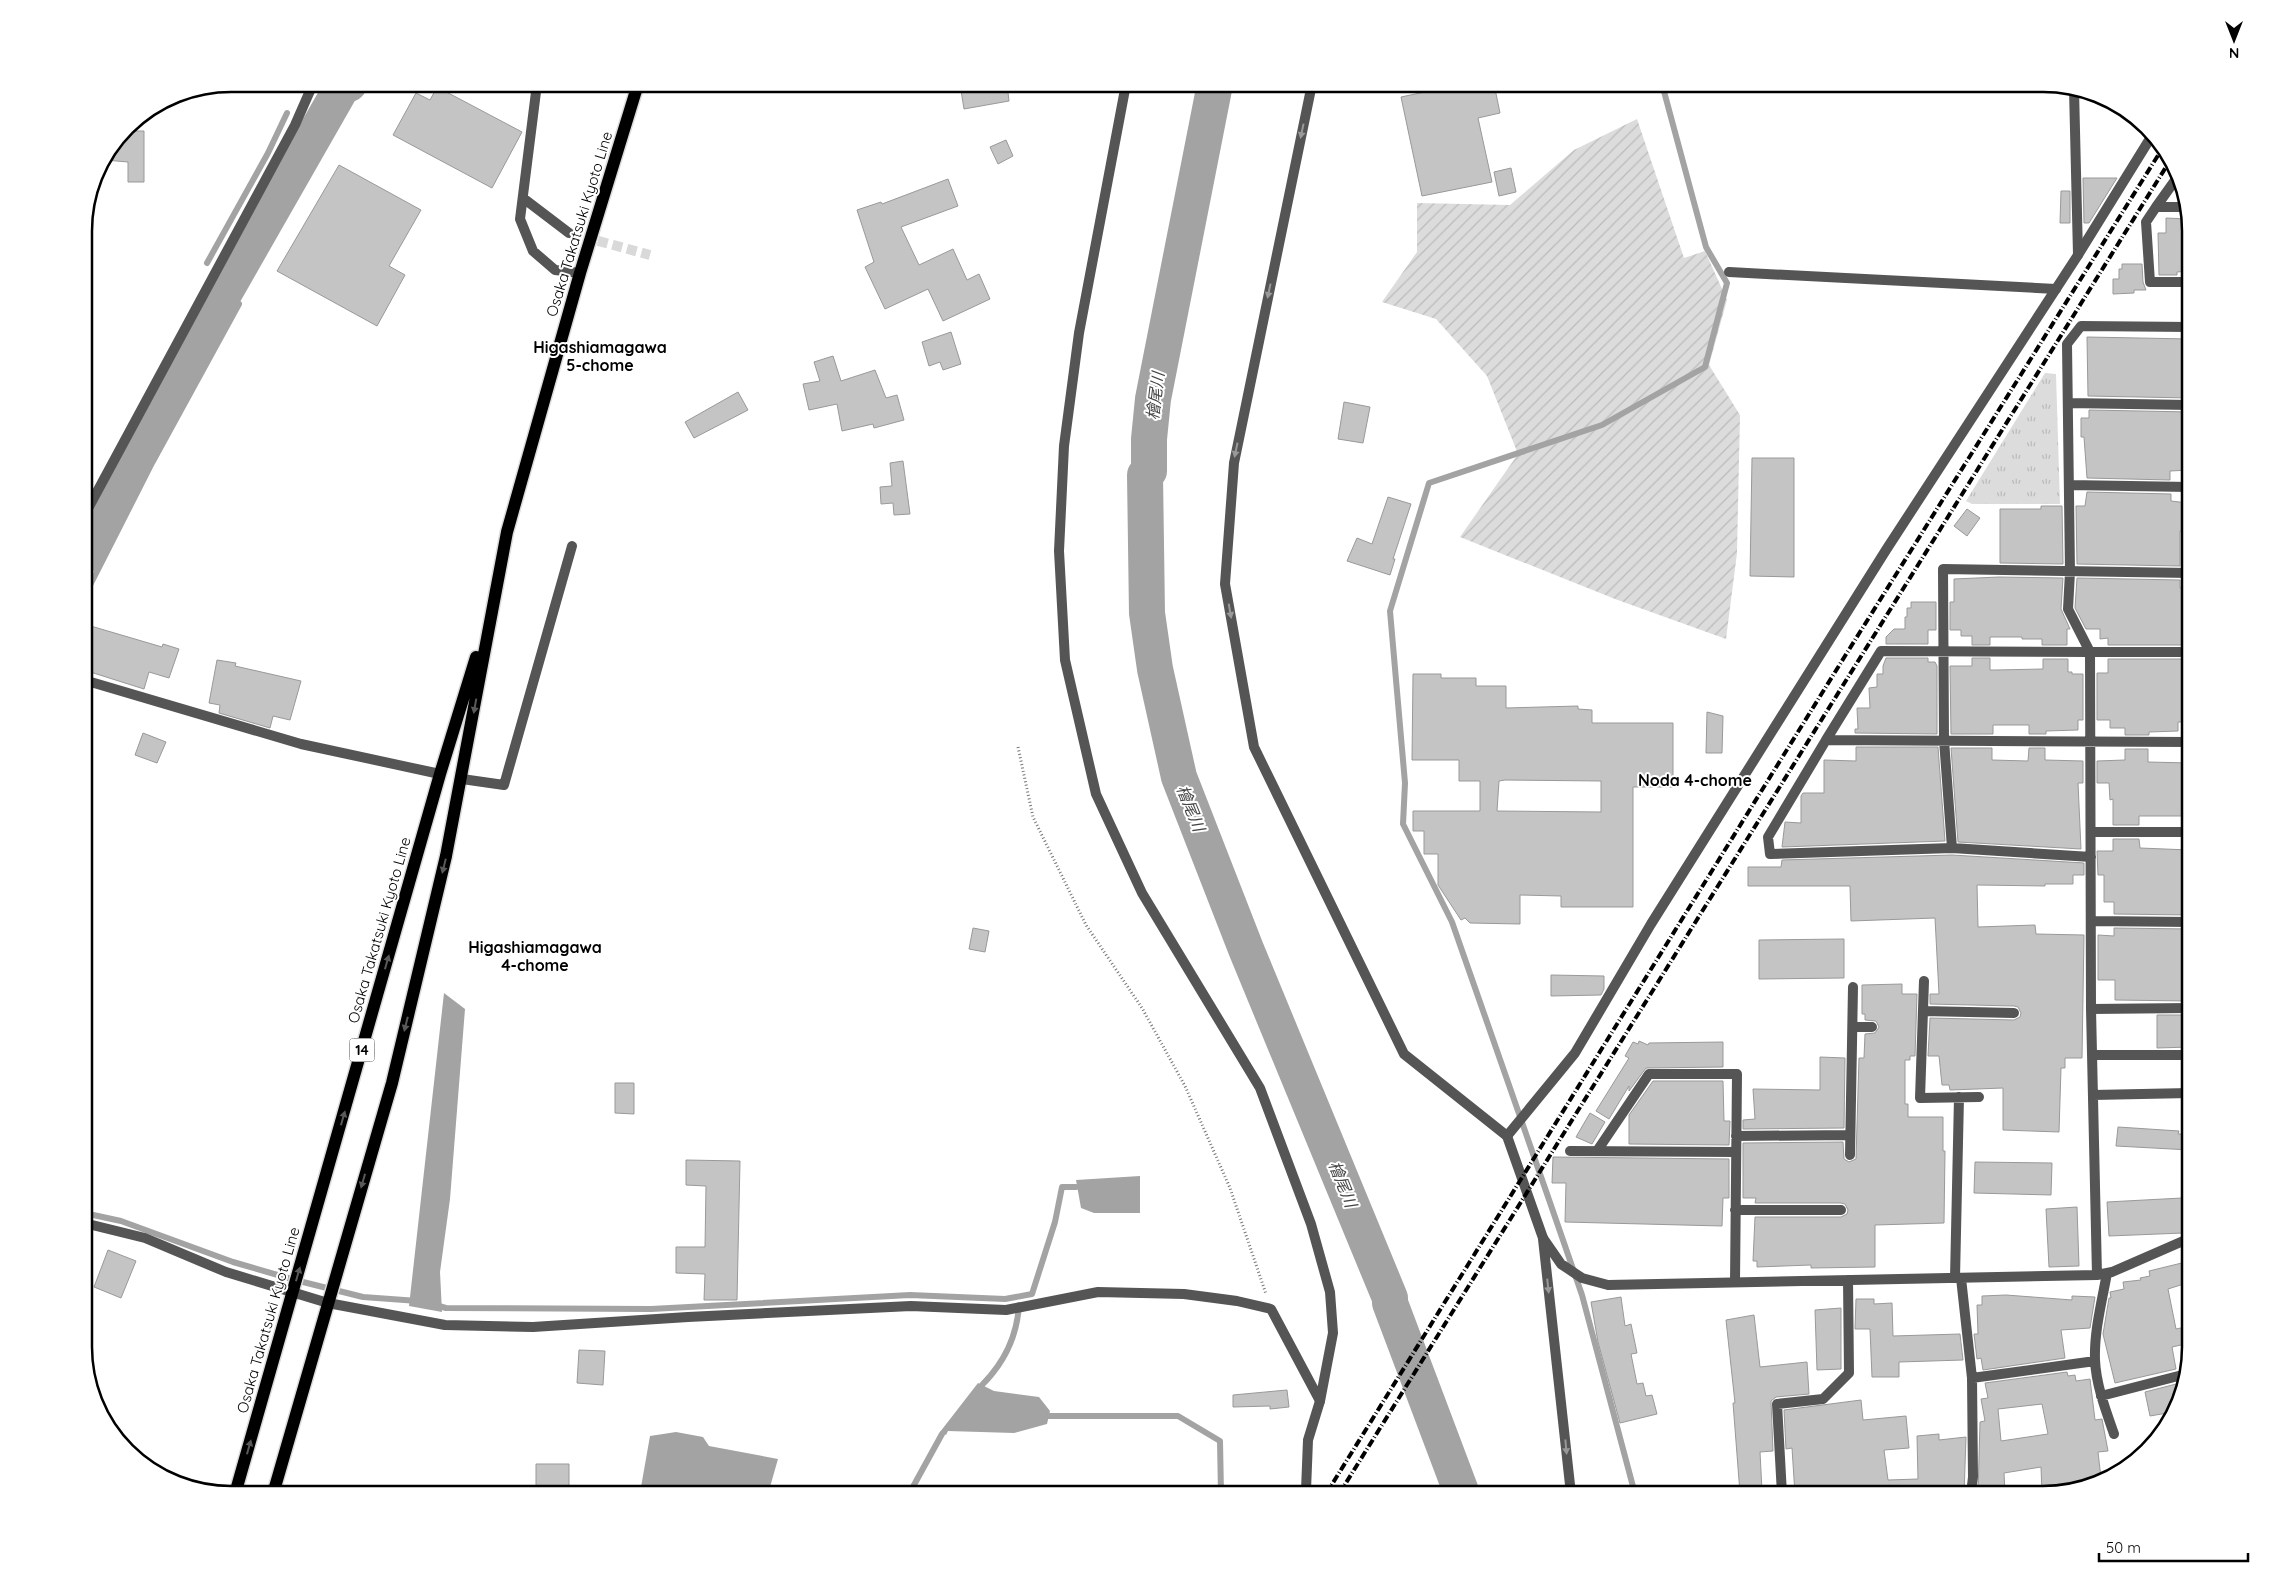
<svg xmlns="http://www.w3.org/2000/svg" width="2274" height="1578" font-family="Quicksand,'Noto Sans JP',sans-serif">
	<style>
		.park { fill: url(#park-tufts) }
		.garden { fill: url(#garden-furrows) }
		.water { fill: #a3a3a3 }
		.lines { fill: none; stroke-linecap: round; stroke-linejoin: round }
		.stream { stroke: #a3a3a3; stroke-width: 6 }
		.river { stroke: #a3a3a3; stroke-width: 36 }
		.building { fill: #c4c4c4; stroke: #999; fill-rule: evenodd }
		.minor-tunnel { stroke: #d9d9d9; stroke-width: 10; stroke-dasharray: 10 5; stroke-linecap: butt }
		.primary-casing { stroke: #dbdbdb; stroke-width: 15 }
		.path { stroke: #777; stroke-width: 3; stroke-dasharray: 1 2.5; stroke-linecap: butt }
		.service { stroke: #555; stroke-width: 10 }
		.minor { stroke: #555; stroke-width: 10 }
		.tertiary { stroke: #555; stroke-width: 10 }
		.primary { stroke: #000; stroke-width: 12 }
		.rail { stroke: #000; stroke-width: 4; stroke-dasharray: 8 2.5 1 2.5; stroke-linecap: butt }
		.oneway { fill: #999 }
		.oneway2 { fill: #595959 }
		.labels { text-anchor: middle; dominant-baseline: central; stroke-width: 4; stroke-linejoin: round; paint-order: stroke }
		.shield { fill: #fff; stroke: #4c4c4c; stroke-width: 1 }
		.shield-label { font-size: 14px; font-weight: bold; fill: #000 }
		.street-label { font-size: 15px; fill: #000; stroke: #fff }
		.neighbourhood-label { font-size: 16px; font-weight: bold; fill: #000; stroke: #fff }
		.water-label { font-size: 16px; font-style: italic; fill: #444; stroke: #fff }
		.rim { fill: none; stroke: #000; stroke-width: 2.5 }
	</style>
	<defs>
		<pattern id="park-tufts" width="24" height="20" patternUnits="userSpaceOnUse" patternTransform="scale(1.25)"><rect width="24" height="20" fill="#dcdcdc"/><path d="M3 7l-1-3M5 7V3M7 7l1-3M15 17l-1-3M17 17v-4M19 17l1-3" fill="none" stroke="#bbb"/></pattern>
		<pattern id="garden-furrows" width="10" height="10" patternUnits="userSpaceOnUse" patternTransform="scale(1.25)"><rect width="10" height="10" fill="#dcdcdc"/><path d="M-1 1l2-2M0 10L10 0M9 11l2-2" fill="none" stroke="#bbb"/></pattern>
	</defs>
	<rect width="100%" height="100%" fill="#fff"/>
	<path class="park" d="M2045 373 2056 374 2060 504H1972L1966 501Z"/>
	<path class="garden" d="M1637 119 1684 258 1705 251 1727 300 1709 365 1740 415 1737 553 1726 639 1615 599 1460 537 1518 454 1487 376 1436 319 1382 302 1417 252V203L1510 205 1574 150Z"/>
	<path class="water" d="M444 993 465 1009 450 1199 440 1272 442 1312 409 1306Z
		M1140 1176V1213H1094L1081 1208 1076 1180Z
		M978 1383 994 1391 1039 1397 1050 1411 1047 1424 1014 1433 948 1431 946 1435 940 1432Z
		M676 1432 703 1437 709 1446 778 1459 768 1494H653L655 1488 641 1487 650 1436Z"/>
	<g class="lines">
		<path class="stream" d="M207 263 268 153 287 113
			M84 597 152 463 239 304
			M84 1213 121 1221 233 1262 295 1280 363 1297 418 1301
			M435 1305 446 1308 651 1309 910 1295 1005 1299 1032 1294 1055 1222 1062 1187H1076
			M982 1385C1005 1362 1017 1337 1019 1305
			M1049 1416H1178L1220 1441 1221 1494
			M909 1494 942 1434
			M1635 1494 1582 1295 1546 1191 1452 922 1403 824 1405 783 1390 611 1429 483 1602 425 1705 367 1727 283 1706 247 1662 84"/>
		<path class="river" d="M1215 84 1153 399 1149 439V471L1145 475 1147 613 1155 669 1179 777 1246 949 1390 1298V1303L1462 1494
			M84 556 201 334 342 87 349 84"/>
	</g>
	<path class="building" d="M960 84H1007L1009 101 964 109Z
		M1463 84H1494L1500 113 1478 118 1492 182 1422 196 1401 97Z
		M437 87 522 132 492 188 393 135 416 93 430 100Z
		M125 131H144V182H128V162L105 160Z
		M1006 140 1013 156 998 164 990 147Z
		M339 165 421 210 389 266 405 275 377 326 277 271Z
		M1511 168 1516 192 1499 196 1494 172Z
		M2083 178H2117L2089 223H2084Z
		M948 179 958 206 901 227 919 265 953 249 967 280 979 274 990 299 943 321 928 289 885 309 865 267 874 262 857 210 881 202 882 204Z
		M2061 191H2070V223H2060Z
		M2166 218 2187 219 2190 232V271L2177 272V275H2159L2158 233H2166Z
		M2122 264H2142L2143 282 2146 290H2134V293L2113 294V279H2119V269H2122Z
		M951 332 961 364 943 370 940 362 929 366 922 342Z
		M2087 337 2190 339V398L2088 396Z
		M833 356 841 381 875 370 886 398 897 395 904 420 874 428 873 424 842 431 837 404 809 410 803 384 820 381 814 362Z
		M738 392 748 410 694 438 685 422Z
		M1344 402 1370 407 1363 443 1338 439Z
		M2089 410 2190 412V470L2170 471V480L2087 478 2084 437H2081V418H2089Z
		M1752 458H1794V577L1750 576Z
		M903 461 910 514 894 515 893 503 881 504 880 487 892 486 890 463Z
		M2087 492 2171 494V501L2188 503 2189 531H2180V566L2077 564 2076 506H2085Z
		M1388 497 1411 504 1393 559H1395L1390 575 1347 561 1357 538 1372 544Z
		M2041 506H2062L2063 564 2000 563V509H2041Z
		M1967 509 1980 518 1967 536 1954 526Z
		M1999 577 2063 578 2061 609 2070 629H2067V645H2042V639H2022V637H1990V645H1972V636H1961V630H1950V602H1954V579Z
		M2077 578 2180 580V588H2190V627H2183V645H2108V638L2100 639V629H2086L2075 608Z
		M1911 602H1936V630H1928V644H1886V637L1894 629H1905V617H1907V608H1911Z
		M84 624 162 647 163 644 179 649 169 678 149 672 144 689 84 670Z
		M1886 658H1928V662H1935L1937 666V734L1855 733V729H1858L1857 708H1870L1869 688 1877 687V674H1883V666Z
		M1972 658H1990V670H1996L2043 669V659H2068V672H2072V674H2083V720H2078V730L2046 731V734H2029V725H1993V734H1951L1950 666H1972Z
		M2108 659H2190V722H2178V731L2149 732V735H2125V728H2110V720H2097V673H2108Z
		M217 660 236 663 235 666 301 681 290 720 273 716 270 728 219 713 220 705 209 703Z
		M1413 674H1441V678H1476V686H1506V708L1578 706V709L1592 710V723H1673V787H1633V907H1561V896L1520 895V924L1470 923 1465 918 1461 920 1438 885V854H1424V831H1413V811H1480V781H1459V760H1412ZM1505 780 1601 781V812L1497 811 1499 781Z
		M1707 712 1723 716 1722 753H1706Z
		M143 733 166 742 157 763 135 755Z
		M1856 747H1938L1945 841 1782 847 1785 822 1801 823V796L1803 793H1824V760L1856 761Z
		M1951 748H1992V760L2028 761 2029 748H2045V760L2083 761V783H2078L2081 849 1958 842Z
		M2125 749H2148V762L2190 763V813H2183V816H2139V825H2113V799L2110 800 2109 783H2097V761L2125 760Z
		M2113 839H2139L2140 848 2189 850 2190 915 2114 914V902H2104V875H2098L2097 851H2113Z
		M1952 855 2084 863V875H2073V884H2045V886L1977 885 1978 927 2035 925 2036 934 2084 935 2082 1058H2065V1068H2061L2059 1132 2003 1130V1088L1950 1090 1949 1085H1942L1939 1056H1928L1930 1018 2014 1020 2020 1017 2021 1013 2018 1007 2014 1006 1930 1004V994H1939L1935 918 1851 921 1850 886H1748V867H1781L1782 860Z
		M973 928 989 931 985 952 969 949Z
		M2114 928 2190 929V983H2187L2188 1001 2115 1000V980H2098V935L2114 936Z
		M1844 939V978L1759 979V940Z
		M1551 975 1604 976V989L1601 995 1551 996Z
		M1902 984V994H1917L1915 1056H1910V1060H1905V1104H1908V1117H1943V1151H1945L1944 1223 1875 1225V1267L1811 1268V1265L1757 1267V1261H1753L1755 1217H1841L1847 1214 1848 1210 1845 1204 1841 1203H1755L1756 1198H1743V1143L1843 1142 1844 1159 1849 1162 1856 1159 1859 1058H1864L1865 1034 1875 1033 1879 1027 1876 1021 1865 1020V1014H1862V985Z
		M2157 1015H2188V1019H2190V1047L2157 1048Z
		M1639 1041 1648 1045 1649 1043 1723 1042V1067L1646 1068 1629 1091V1086L1609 1119 1596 1111 1629 1058 1625 1056 1633 1042 1638 1044Z
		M1820 1057 1845 1058 1844 1128 1743 1129V1120L1755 1119 1753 1089 1820 1090Z
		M1653 1081H1723L1724 1121H1730L1729 1145 1629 1144V1115Z
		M615 1083H634V1114L615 1113Z
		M1590 1113 1605 1122 1592 1144 1576 1137Z
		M2118 1127 2179 1131 2178 1134H2190V1150L2116 1146Z
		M1553 1157 1729 1159V1198H1723L1722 1226 1565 1222 1566 1183H1552Z
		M686 1160 740 1161 737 1300H704L705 1274 676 1273V1247H705L706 1186 686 1185Z
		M1975 1162 2052 1163 2051 1195 1974 1193Z
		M2182 1198 2183 1233 2109 1236 2107 1202Z
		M2077 1207 2079 1266 2049 1267 2046 1209Z
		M108 1250 136 1261 121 1298 94 1287Z
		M2190 1261V1282L2168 1289 2176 1329 2190 1326V1343L2172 1347 2176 1369 2115 1383 2103 1334 2109 1298H2111L2110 1292 2124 1289 2123 1282 2141 1280 2140 1278 2150 1276 2149 1271Z
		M2006 1295 2072 1300V1296L2095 1297 2090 1328 2061 1330 2065 1358 1983 1370 1981 1358 1977 1359 1974 1334H1978L1977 1305H1982V1296Z
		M1621 1297 1625 1326 1631 1324 1637 1353 1631 1354 1637 1384 1643 1383 1646 1396 1652 1395 1657 1414 1620 1423 1598 1342 1591 1302Z
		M1856 1299H1874V1304L1892 1303 1893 1336 1960 1334 1963 1360 1899 1362V1377H1872L1870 1329H1855Z
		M1841 1308V1369L1817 1370 1815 1310Z
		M1754 1315 1760 1367 1807 1362 1809 1394 1776 1397 1771 1401 1773 1451 1760 1452 1762 1491 1740 1493 1733 1403H1735L1726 1320Z
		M579 1350 605 1351 603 1385 577 1383Z
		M2067 1372 2068 1376 2075 1375 2076 1381 2090 1379 2095 1420 2102 1419 2108 1451 2098 1452 2101 1478 2042 1494 2041 1467 2004 1473 2005 1494H1978L1980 1422 1985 1421 1981 1399 1988 1398 1985 1383ZM2042 1404 2048 1434 2001 1441 1998 1409Z
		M2184 1382 2182 1394 2173 1412 2150 1416 2145 1392Z
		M1287 1390 1289 1407 1270 1409V1406L1233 1407V1395Z
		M1861 1400 1863 1420 1906 1416 1909 1448 1884 1450 1888 1480 1918 1479 1917 1436 1939 1434V1440L1966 1437 1964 1494H1858L1857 1489 1826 1494H1795L1792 1448 1786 1449 1784 1410Z
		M536 1464H569V1494H536Z"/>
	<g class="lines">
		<path class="minor-tunnel" d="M569 233 650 255"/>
		<defs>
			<path id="primary" d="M235 1494 440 774 476 657
				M273 1494 392 1083 446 856 507 532 580 273 638 84"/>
		</defs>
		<use href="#primary" class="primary-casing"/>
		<path class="path" d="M1018 747 1033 817 1086 925 1142 1008 1185 1086 1230 1188 1266 1294"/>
		<path class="service" d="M2074 89 2078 255
			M1729 272 2056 289"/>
		<path class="minor" d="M537 84 520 219 533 251 555 270 580 273
			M1126 84 1079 333 1064 446 1059 551 1065 660 1096 794 1142 893 1260 1088 1311 1224 1330 1292 1333 1333 1320 1401
			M1312 84 1234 463 1225 584 1254 747 1404 1054 1507 1136 1575 1053 1651 924 1886 550 2078 255 2151 137
			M523 198 569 233
			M2156 207 2176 179
			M2184 207H2156L2146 222 2150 282H2190
			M2190 327 2081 326 2067 344 2070 572 2068 609 2090 652H2190
			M2068 403 2190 405
			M2069 485 2190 487
			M84 516 295 125 313 84
			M84 680 301 744 440 774
			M1826 740 1881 651 2090 652 2091 1009 2097 1275
			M462 779 504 785 572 546
			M2091 832H2190
			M1952 848 1944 740 1943 569 2190 573
			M2091 857 1952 848 1770 854 1768 837 1826 740 2190 742
			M2091 921 2190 922
			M1924 981 1920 1098 1979 1097
			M2091 1009 2190 1008
			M1923 1011 2014 1013
			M1853 1027H1872
			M2092 1055H2190
			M2093 1095 2190 1093
			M1736 1136 1850 1135
			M1570 1151 1736 1152
			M1597 1151 1649 1074H1737L1735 1282
			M1850 1155 1853 987
			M1735 1210H1841
			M84 1223 145 1238 226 1272 328 1303 445 1325 533 1327 688 1317 911 1306 1006 1310 1098 1292 1184 1294 1237 1301 1271 1309 1320 1401
			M1543 1238 1561 1264 1582 1278 1608 1285 2097 1275 2112 1272 2190 1238
			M1543 1239 1571 1494
			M2107 1273C2102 1301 2094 1331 2095 1360 2096 1385 2106 1411 2114 1434
			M1955 1278 1959 1097
			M1961 1278 1972 1378 1973 1477 1971 1494
			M1972 1378 2095 1361
			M2101 1396 2186 1374
			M1782 1494 1777 1404 1823 1399 1849 1373 1848 1280"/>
		<path class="tertiary" d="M1507 1136 1543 1238
			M1304 1494 1306 1490 1308 1440 1320 1401"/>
		<use href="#primary" class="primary"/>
		<path class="rail" d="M1326 1494 1845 656 2162 149
			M1339 1494 2171 159"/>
	</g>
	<defs><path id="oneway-solid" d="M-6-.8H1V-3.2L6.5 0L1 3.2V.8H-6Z" transform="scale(1.25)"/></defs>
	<g class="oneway">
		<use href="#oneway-solid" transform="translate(1302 131) rotate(102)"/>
		<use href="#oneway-solid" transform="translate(1269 291) rotate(102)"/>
		<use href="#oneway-solid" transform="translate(1236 450) rotate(102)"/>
		<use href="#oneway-solid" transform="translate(1230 611) rotate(80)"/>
		<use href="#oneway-solid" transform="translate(1548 1286) rotate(84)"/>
		<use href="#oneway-solid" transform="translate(1566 1447) rotate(85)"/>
	</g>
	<g class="oneway2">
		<use href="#oneway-solid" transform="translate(475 706) rotate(100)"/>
		<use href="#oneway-solid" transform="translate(444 866) rotate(104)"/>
		<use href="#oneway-solid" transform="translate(387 962) rotate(-74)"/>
		<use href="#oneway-solid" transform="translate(406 1024) rotate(104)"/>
		<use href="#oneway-solid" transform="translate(343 1118) rotate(-74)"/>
		<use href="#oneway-solid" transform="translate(363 1181) rotate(106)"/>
		<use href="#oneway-solid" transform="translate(298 1274) rotate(-74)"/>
		<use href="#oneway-solid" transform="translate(249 1447) rotate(-74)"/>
	</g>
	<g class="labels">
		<rect class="shield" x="349.5" y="1038.5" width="25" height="23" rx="4"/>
		<g class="shield-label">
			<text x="362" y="1050">14</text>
		</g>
		<g class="street-label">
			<text transform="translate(579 224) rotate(-73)">Osaka Takatsuki Kyoto Line</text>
			<text transform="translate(379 930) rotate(-74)">Osaka Takatsuki Kyoto Line</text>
			<text transform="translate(268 1320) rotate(-74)">Osaka Takatsuki Kyoto Line</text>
		</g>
		<g class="neighbourhood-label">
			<text x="600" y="347">Higashiamagawa<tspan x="600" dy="18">5-chome</tspan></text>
			<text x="1695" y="780">Noda 4-chome</text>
			<text x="535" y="947">Higashiamagawa<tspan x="535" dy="18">4-chome</tspan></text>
		</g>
		<g class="water-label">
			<text transform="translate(1155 396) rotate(-83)">檜尾川</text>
			<text transform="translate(1191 808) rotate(68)">檜尾川</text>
			<text transform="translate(1343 1184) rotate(68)">檜尾川</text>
		</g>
	</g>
	<path d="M0 0H2274V1578H0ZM231 92H2043A139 139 0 0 1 2182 231V1347A139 139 0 0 1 2043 1486H231A139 139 0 0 1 92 1347V231A139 139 0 0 1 231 92Z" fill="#fff" fill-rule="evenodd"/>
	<path class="rim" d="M231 92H2043A139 139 0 0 1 2182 231V1347A139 139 0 0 1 2043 1486H231A139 139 0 0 1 92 1347V231A139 139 0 0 1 231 92Z"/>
	<g transform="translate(2234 40) rotate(180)" stroke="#ffffff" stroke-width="4" paint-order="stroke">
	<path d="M0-4L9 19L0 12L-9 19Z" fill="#000000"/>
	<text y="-8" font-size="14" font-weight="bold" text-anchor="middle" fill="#000000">N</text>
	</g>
	<path d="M2099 1553v8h149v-8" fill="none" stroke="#000000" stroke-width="2.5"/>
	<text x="2106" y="1553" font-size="15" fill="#000000" stroke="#ffffff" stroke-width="4" paint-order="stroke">50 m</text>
</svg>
